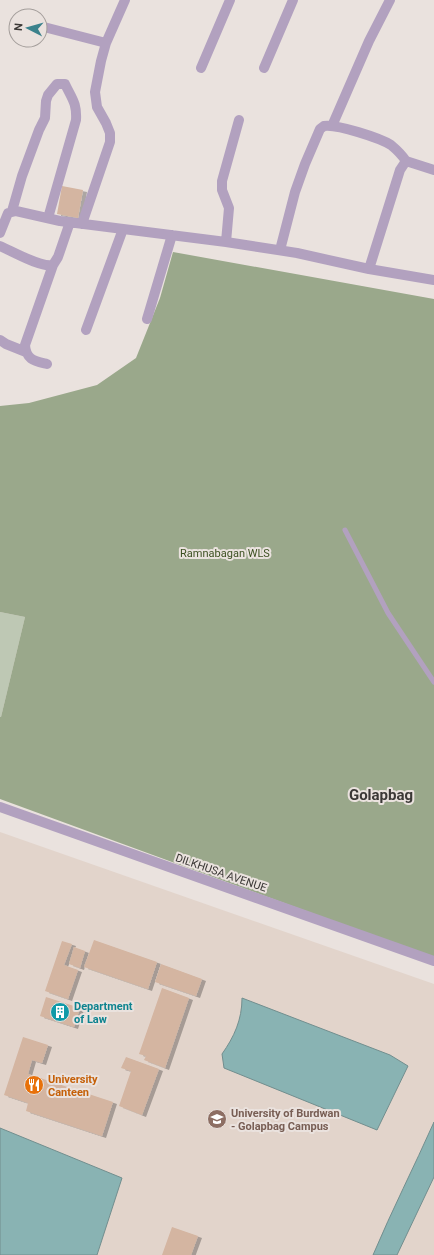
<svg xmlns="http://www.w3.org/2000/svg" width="434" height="1255" font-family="Roboto,sans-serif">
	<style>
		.built { fill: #e2d4cb }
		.green { fill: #bec8b4 }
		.forest { fill: #9aa88b }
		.water { fill: #89b3b3; stroke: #728e8e }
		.building { fill: #d4b5a1; filter: url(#shadow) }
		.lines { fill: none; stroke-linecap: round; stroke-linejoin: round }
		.service { stroke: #b2a1bf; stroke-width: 5 }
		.minor { stroke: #b2a1bf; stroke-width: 10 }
		.labels { text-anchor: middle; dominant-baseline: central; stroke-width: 4; stroke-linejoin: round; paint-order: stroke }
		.park-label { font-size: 11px; fill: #3c5021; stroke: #eae2de }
		.street-label { font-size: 11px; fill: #3b3836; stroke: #eae2de }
		.culture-label { font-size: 11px; font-weight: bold; fill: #0d838f; stroke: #eae2de; text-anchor: start }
		.food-label { font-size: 11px; font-weight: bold; fill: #c56008; stroke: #eae2de; text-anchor: start }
		.education-label { font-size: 11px; font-weight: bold; fill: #785e54; stroke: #eae2de; text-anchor: start }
		.district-label { font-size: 15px; font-weight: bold; fill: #3b3836; stroke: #eae2de }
	</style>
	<defs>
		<filter id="shadow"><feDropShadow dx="4" dy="2" stdDeviation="0" flood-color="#0004"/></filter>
	</defs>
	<rect width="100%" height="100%" fill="#eae2de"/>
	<path class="built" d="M0 832 434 984V1255H0Z"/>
	<path class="green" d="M0 612 25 617 1 717H0Z"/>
	<path class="forest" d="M173 252 434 299V958L0 799V717H1L25 617 0 612V406L29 403 97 385 136 358 160 298Z"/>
	<path class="water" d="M242 998 390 1055 408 1066 377 1130 224 1068 222 1054C234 1037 242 1020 242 998Z
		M434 1122V1177L397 1255H373C392 1210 414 1167 434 1122Z
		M0 1128 122 1178 97 1255H0Z"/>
	<path class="building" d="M62 186 83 190 78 218 57 214Z
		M94 940 157 962 148 989 84 967Z
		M62 941 72 944 64 965 78 970 68 999 45 991Z
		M74 947 85 951 80 968 69 964Z
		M161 964 202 979 196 996 155 982Z
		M162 988 189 998 165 1068 144 1060 146 1056 139 1054Z
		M46 997 80 1008 74 1027 40 1016Z
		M23 1037 48 1045 42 1063 32 1060 28 1074 113 1102 102 1136 26 1111 28 1103 4 1095Z
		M126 1057 159 1069 142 1115 119 1106 131 1071 121 1068Z
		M172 1227 198 1236 191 1255H162Z"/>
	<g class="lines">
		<path class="service" d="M345 530 388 613 434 682"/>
		<path class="minor" d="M40 26 106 43
			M201 68 230 0
			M264 68 293 0
			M332 126 369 41 390 0
			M12 211 22 176 39 130 45 118 46 101 48 95 57 84H65C72 99 77 103 76 120L48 218
			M82 224 110 142V133L106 123 97 107 95 92 101 61 106 43 125 0
			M0 233 8 213 16 211 60 221 226 242 297 253 369 269 434 280
			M226 242 229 208 222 190V181L239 120
			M0 246C12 251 41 268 53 265L58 257 70 222
			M280 250 295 192 305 164 320 129 324 126C337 124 380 138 391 145 397 150 402 155 406 161
			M369 269 400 170 406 161 434 170
			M147 319 172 235
			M86 330 123 229
			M0 340 6 344 26 352
			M47 364C35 361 26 360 25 345L53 265
			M0 807 434 961"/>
	</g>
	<defs>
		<symbol id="building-disc" viewBox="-11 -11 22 22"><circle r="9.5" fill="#0f9aa8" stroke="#eae2de"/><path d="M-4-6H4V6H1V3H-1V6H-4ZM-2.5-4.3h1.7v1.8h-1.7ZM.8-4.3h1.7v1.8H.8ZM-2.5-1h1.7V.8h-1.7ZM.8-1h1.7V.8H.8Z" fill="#fff"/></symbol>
		<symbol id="restaurant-disc" viewBox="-11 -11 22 22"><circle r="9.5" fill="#e8710a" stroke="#eae2de"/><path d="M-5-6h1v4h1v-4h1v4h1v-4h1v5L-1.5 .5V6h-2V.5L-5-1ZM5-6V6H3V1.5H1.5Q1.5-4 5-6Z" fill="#fff"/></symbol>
		<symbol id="university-disc" viewBox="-11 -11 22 22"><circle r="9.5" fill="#8d6e63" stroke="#eae2de"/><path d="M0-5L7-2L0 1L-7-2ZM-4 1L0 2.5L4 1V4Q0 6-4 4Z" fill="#fff"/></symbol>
	</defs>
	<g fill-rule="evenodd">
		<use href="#building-disc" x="49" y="1001" width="22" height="22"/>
		<use href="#restaurant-disc" x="23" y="1074" width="22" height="22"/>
		<use href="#university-disc" x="206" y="1108" width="22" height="22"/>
	</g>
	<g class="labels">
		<g class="park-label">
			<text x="225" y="553">Ramnabagan WLS</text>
		</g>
		<g class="street-label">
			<text transform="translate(221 873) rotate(19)">DILKHUSA AVENUE</text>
		</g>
		<g class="culture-label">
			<text x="74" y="1006">Department<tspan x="74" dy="13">of Law</tspan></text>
		</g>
		<g class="food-label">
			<text x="48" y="1079">University<tspan x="48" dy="13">Canteen</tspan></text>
		</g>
		<g class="education-label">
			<text x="231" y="1113">University of Burdwan<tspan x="231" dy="13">- Golapbag Campus</tspan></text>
		</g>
		<g class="district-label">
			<text x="381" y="795">Golapbag</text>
		</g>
	</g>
	<g transform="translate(28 28) rotate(276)"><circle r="19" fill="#eae2de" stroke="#a49e9b"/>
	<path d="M0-3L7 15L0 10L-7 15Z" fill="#3b828c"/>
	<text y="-6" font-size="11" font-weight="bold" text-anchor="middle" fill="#3b3836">N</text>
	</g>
</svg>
